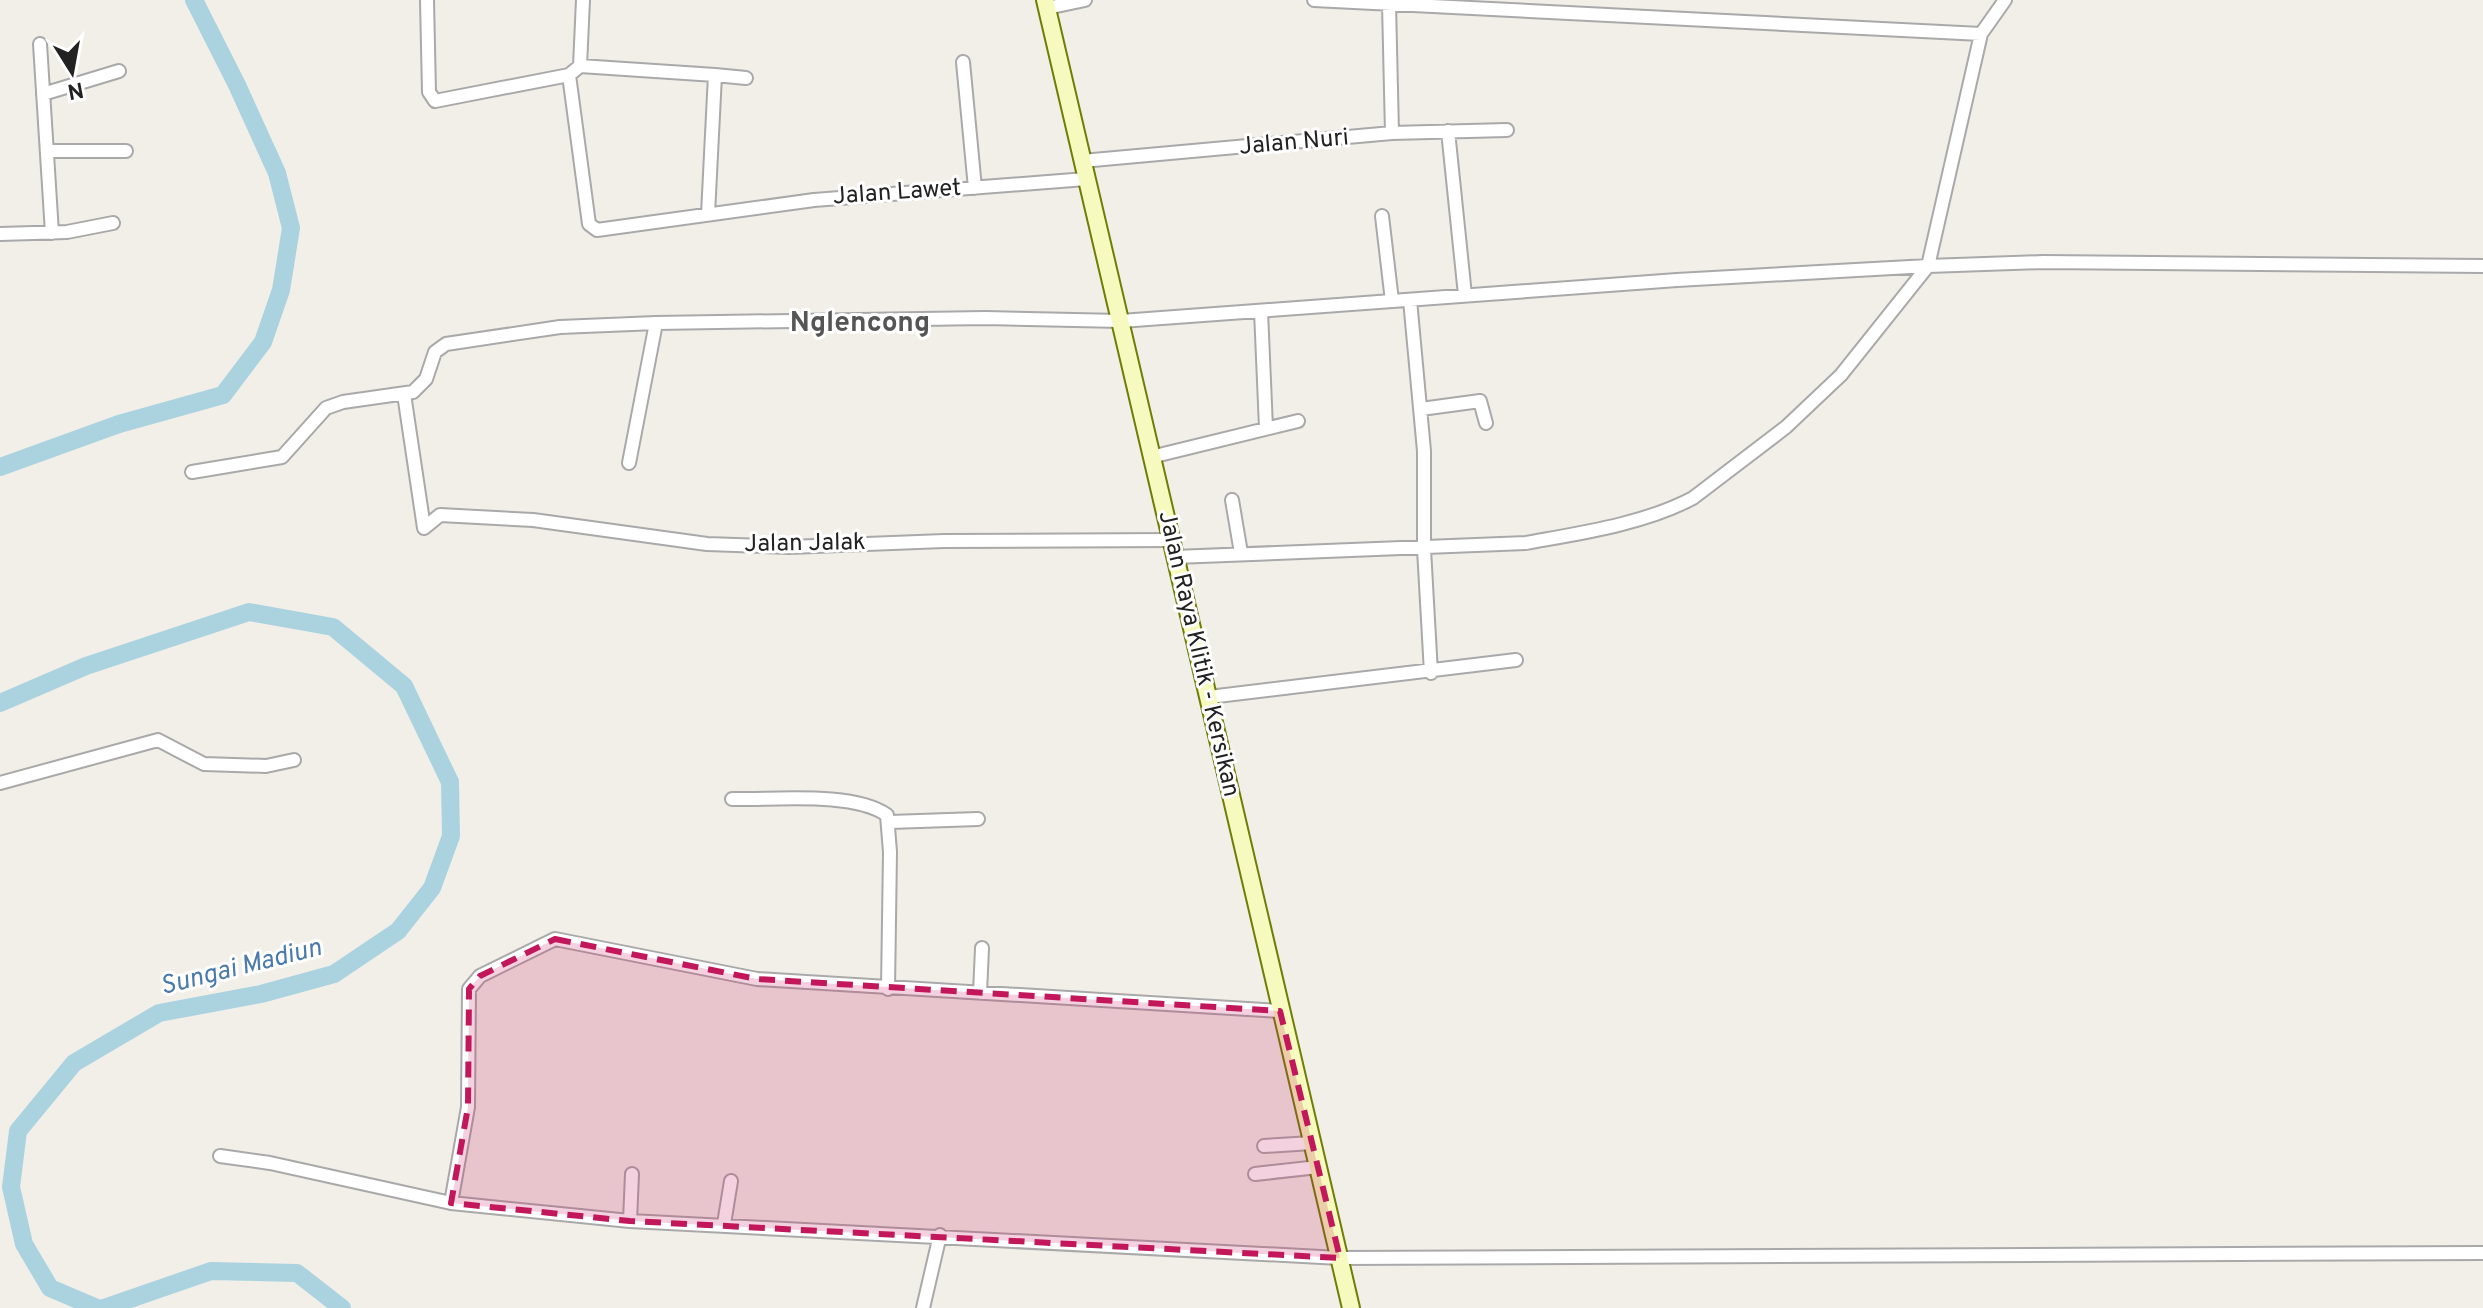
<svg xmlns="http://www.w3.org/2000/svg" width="2483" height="1308" font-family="Overpass,sans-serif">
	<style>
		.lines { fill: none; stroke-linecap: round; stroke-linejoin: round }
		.river { stroke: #aad3df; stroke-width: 18 }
		.street-casing { stroke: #a9a9a9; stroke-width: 16 }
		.secondary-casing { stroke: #707d05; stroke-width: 20 }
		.street { stroke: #fff; stroke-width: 12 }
		.secondary { stroke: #f7fabf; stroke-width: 16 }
		.marked { fill: #c2185b; fill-opacity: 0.2; stroke: #c2185b; stroke-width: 6; stroke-dasharray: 16 10; stroke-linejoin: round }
		.labels { text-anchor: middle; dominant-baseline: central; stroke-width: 6; stroke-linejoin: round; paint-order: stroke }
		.street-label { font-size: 24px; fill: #222; stroke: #fff }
		.water-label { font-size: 26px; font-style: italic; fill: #4a7aab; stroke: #fff }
		.quarter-label { font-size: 28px; font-weight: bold; fill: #555; stroke: #fff }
	</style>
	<rect width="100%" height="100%" fill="#f2efe9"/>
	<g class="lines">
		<path class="river" d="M0 467 119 424 223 395 263 342 281 290 291 228 277 173 237 85 194 0
			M0 703 86 666 249 612 333 627 404 686 450 782 451 836 432 888 398 931 334 974 261 994 159 1013 74 1063 18 1131 11 1187 24 1244 50 1288 97 1308
			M104 1308 211 1271 297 1273 342 1308"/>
		<defs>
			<path id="street" d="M427 0 429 92 435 101 569 75 580 66 715 75 708 214
				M1314 0 1981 34 2005 0
				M1389 4 1392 133
				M1047 8 1085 0
				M40 44 52 233
				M963 62 975 188
				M580 66 583 0
				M569 75 589 224 597 230 814 200 1086 179
				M715 75 746 78
				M43 94 119 71
				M1448 131 1465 295
				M47 151H126
				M1082 161 1392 133 1507 130
				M1382 216 1392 301
				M0 234 67 232 113 223
				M1410 300 1424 451V549L1431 673
				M1261 311 1266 428
				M404 394 424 528 440 515 533 520 707 544 789 547 944 541 1172 540
				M1421 409 1480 401 1486 423
				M1151 457 1298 421
				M629 463 656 323
				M192 472 282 457 326 408 343 402 413 392 426 379 435 352 446 344 560 327 656 323 985 318 1121 321 1677 280 1928 266 1981 34
				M1232 500 1241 553
				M1175 557 1526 543C1581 533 1644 524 1693 498L1786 427 1841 375 1928 266 2043 262 2483 266
				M1209 697 1516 660
				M0 783 158 740 204 764 266 766 294 760
				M732 799C774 800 853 791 887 815L890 852 888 989
				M890 822 978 819
				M980 993 982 948
				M1264 1146 1312 1143
				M220 1156 270 1163 451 1203 630 1221 1340 1258 2483 1253
				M1255 1174 1318 1167
				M451 1203 468 1107 469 989 480 976 555 939 757 979 1280 1011
				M630 1221 632 1174
				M724 1224 731 1181
				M923 1308 940 1235"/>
			<path id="secondary" d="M1045 0 1351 1308"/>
		</defs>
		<use href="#street" class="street-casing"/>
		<use href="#secondary" class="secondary-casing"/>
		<use href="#street" class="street"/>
		<use href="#secondary" class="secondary"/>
	</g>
	<path class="marked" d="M555 939 757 979 1280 1011 1340 1258 630 1221 451 1203 468 1107 469 989 480 976Z"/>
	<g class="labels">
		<g class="street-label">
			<text transform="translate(1294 143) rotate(-5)">Jalan Nuri</text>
			<text transform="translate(897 193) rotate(-4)">Jalan Lawet</text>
			<text transform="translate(805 544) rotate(-1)">Jalan Jalak</text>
			<text transform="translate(1198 654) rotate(77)">Jalan Raya Klitik - Kersikan</text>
		</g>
		<g class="water-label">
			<text transform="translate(241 968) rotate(-14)">Sungai Madiun</text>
		</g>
		<g class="quarter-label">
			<text x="860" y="324">Nglencong</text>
		</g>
	</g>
	<g transform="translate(72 72) rotate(169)" stroke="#ffffff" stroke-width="6" paint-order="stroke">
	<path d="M0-6L14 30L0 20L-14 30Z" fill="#222222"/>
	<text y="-12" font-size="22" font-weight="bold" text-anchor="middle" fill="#222222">N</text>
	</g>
</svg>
